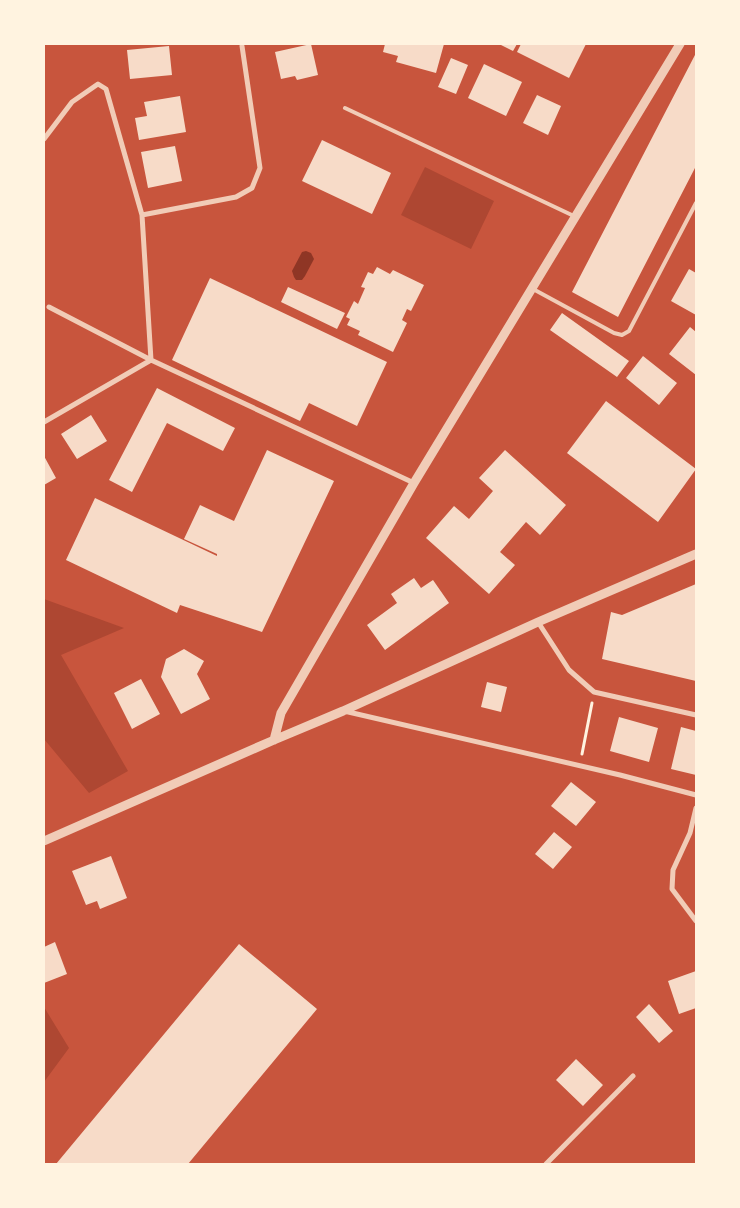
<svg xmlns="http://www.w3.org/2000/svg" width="740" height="1208" font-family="'Alegreya Sans',sans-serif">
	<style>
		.green { fill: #ae4732 }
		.water { fill: #8f3625 }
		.building { fill: #f7dbc8 }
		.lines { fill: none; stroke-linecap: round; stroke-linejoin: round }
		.path { stroke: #fff3e0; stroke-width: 3 }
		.service { stroke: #f1ccb7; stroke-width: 4 }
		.minor { stroke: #f1ccb7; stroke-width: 5 }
		.tertiary { stroke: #f1ccb7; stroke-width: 9 }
	</style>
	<rect width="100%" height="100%" fill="#c8553d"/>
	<path class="green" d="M425 167 494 201 471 249 401 215Z
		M44 599 124 628 61 655 128 771 89 793 44 739Z
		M44 1007 69 1048 44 1082Z"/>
	<path class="water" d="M306 251 311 253 314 259 305 276 302 280H296L294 277 292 271 302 252Z"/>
	<path class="building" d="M311 44 318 75 297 80 295 76 281 79 275 52Z
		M385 44H444L436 73 396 62 398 56 383 52Z
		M499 44H517L513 51Z
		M521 44H586L569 78 517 52Z
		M169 46 172 75 130 79 127 50Z
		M696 53V166L618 317 572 292Z
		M451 58 468 65 456 94 438 87Z
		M484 64 522 82 506 116 468 98Z
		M537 95 561 106 548 135 523 123Z
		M180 96 186 132 139 140 135 118 147 116 144 102Z
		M322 140 391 173 372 214 302 181Z
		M175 146 182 181 148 188 141 152Z
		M377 267 390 274 393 270 424 285 411 311 407 309 402 320 407 323 393 352 358 335 360 331 347 325 350 319 346 317 354 301 358 304 365 288 361 287 368 272 373 274Z
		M689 269 696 273V315L671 301Z
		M210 278 387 362 357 426 309 403 300 421 172 360Z
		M288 287 345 313 337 329 281 302Z
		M562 313 629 361 617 377 550 330Z
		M690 327 696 332V375L669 354Z
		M643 356 677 383 659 405 626 378Z
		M157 388 235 428 223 451 167 423 132 492 109 480Z
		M606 401 696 469 658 522 567 453Z
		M91 415 107 441 77 459 61 434Z
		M267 450 334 481 262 632 180 605 177 613 66 560 95 498 217 556V554L184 539 200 505 234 521Z
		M505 450 566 505 540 535 526 522 500 552 515 565 489 594 426 538 454 506 469 519 493 491 479 478Z
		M44 456 56 478 44 485Z
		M414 578 421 588 433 580 449 603 385 650 367 625 397 603 391 594Z
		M696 584V681L602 659 611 612 622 615Z
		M184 649 204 661 197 674 210 699 181 714 161 677 166 659Z
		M141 679 160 714 132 729 114 693Z
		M487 682 507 687 501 712 481 707Z
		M619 717 658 728 649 762 610 751Z
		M681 727 696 731V775L671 769Z
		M571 782 596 802 576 826 551 806Z
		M554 832 572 847 553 869 535 854Z
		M111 856 127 898 100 909 97 901 86 905 72 871Z
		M55 942 67 974 44 983V947Z
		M239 944 317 1009 188 1164H56Z
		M696 971V1008L679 1014 668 981Z
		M649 1004 673 1031 659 1043 636 1017Z
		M576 1059 603 1085 583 1106 556 1080Z"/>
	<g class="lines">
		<path class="path" d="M582 754 592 703"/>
		<path class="service" d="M345 108 576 217
			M533 289 614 333 622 335 629 331 696 203"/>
		<path class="minor" d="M44 139 72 102 98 84 106 89 142 215 151 360 44 422
			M142 215 236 197 252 188 260 168 242 46
			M49 307 151 360 414 483
			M538 622 569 670 594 692 696 715
			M344 711 620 775 696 795
			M696 808 690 833 673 870 672 889 696 921
			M546 1164 633 1076"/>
		<path class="tertiary" d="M274 740 281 713 414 483 680 44
			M44 841 274 740 343 711 538 622 696 554"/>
	</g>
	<rect width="740" height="1208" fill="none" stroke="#fff3e0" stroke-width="90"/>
</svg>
